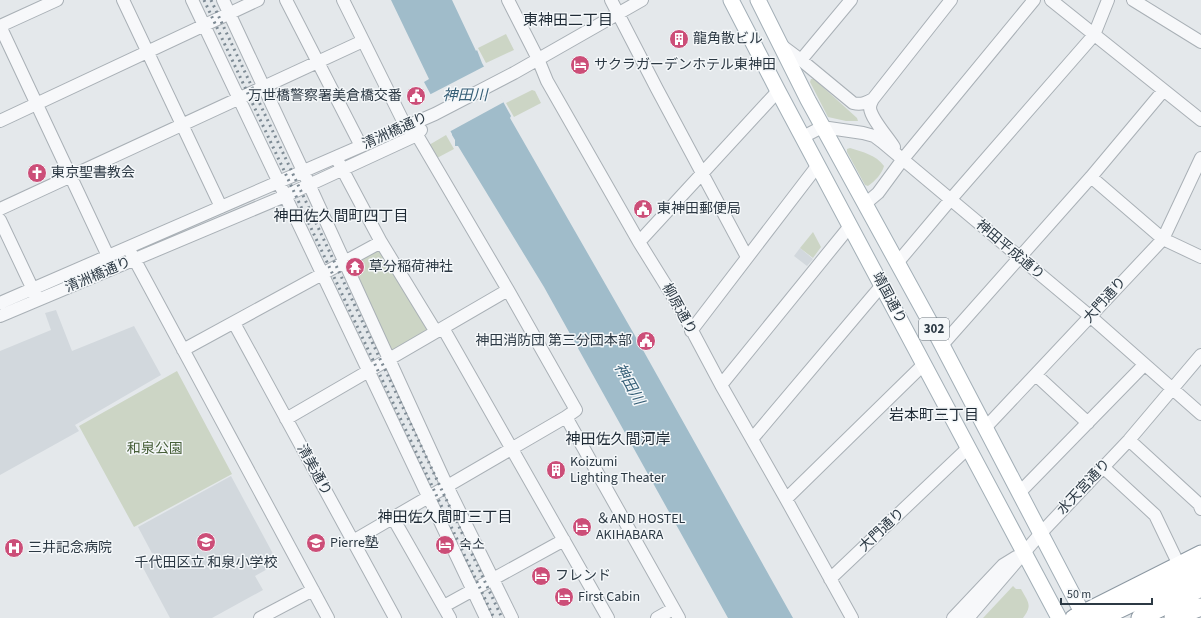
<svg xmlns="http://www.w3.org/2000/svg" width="1201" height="618" font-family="'Source Sans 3','Noto Sans JP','Noto Sans KR',sans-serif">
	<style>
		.built { fill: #d2d8dd }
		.green { fill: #ccd5c5 }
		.water { fill: #a0bcca }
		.pier { fill: #e4e8eb }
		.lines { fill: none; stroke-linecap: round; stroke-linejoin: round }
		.minor-casing { stroke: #a9b0b6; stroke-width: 14 }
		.major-casing { stroke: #a3afb7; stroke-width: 17 }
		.highway-casing { stroke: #8c98a2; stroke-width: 19 }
		.minor { stroke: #f7f8fa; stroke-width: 12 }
		.major { stroke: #fff; stroke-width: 15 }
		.highway { stroke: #fff; stroke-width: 17 }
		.rail { stroke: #7e8b95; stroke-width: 3; stroke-dasharray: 2 4; stroke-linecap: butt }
		.labels { text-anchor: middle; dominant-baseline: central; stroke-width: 3; stroke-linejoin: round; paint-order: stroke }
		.shield { fill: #f4f7f9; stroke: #68727a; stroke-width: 1 }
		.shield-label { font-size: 13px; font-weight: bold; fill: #2c3944 }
		.poi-label { font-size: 14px; fill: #2c3944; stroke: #f4f7f9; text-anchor: start }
		.street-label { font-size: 14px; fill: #2c3944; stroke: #f4f7f9 }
		.park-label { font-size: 14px; fill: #475f39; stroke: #f4f7f9 }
		.neighbourhood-label { font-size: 15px; fill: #1e2a35; stroke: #f4f7f9 }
		.water-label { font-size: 15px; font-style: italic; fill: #365f77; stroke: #f4f7f9 }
	</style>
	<rect width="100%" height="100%" fill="#e4e8eb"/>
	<path class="built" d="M800 248 813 259 807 266 794 256Z
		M56 310 72 351 134 326 161 375 75 425 79 431 0 475V351L51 330 45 313Z
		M231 476 278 563 255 576 263 590 212 618H170L141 564 154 557 138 527Z"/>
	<path class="green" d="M506 34 514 50 486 63 478 48Z
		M811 79H814L857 118 858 121H846L828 117 810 82Z
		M532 90 535 91 541 103 514 117 506 103Z
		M446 135 454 149 437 158 429 145Z
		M850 148C863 152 876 155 884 166 882 174 875 181 868 186L865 185 847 152V149Z
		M813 232 821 247 813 258 800 248Z
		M380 248 430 331 397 351 388 348 349 265Z
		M177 371 232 474 134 527 79 426Z
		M1013 586 1016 589H1021C1028 602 1033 605 1023 618H983Z"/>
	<path class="water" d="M391 0H452L476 51 477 50 482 63 511 116 510 118 634 334 793 618H728L544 287 458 146H455V140L452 135V134L424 82 429 79Z"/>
	<path class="pier" d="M485 66 504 102 449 132 429 95Z"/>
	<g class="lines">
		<defs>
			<path id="minor" d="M123 0 221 207
				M192 0 486 618
				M223 0 303 171 447 486 512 618
				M286 0 361 146
				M343 0 406 127 417 135 508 290 576 410 566 417 353 541
				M508 0 538 59 547 81 639 242 680 308 721 385 786 499 852 618
				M611 0 657 89 747 257
				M1051 0 1201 120
				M1133 0 1201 42
				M0 26 108 256
				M0 26 57 0
				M781 45 801 60 851 0
				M801 60 853 103C861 105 866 103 873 99
				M0 121 258 0
				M803 137 822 127 863 133 874 136 882 142 1091 317 1201 414
				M894 147C888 137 871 119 870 108 870 104 872 101 873 99L951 0
				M339 163 381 242 436 332
				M1091 177 1163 239 1201 257
				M865 204 878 193 903 159 1034 0
				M0 209 363 41
				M0 220 36 296
				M639 242 778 91
				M131 253 328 618
				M898 262 951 199 1094 35 1108 0
				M0 303 435 114 514 73 642 0
				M0 316 285 196 417 135 421 130
				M234 323 395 618
				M443 328 608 618
				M691 331 818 165
				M942 345 1091 177 1163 91
				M183 350 381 242
				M1036 375 1088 423
				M721 385 850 226
				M566 417 679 618
				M286 419 508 290
				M986 427 1163 239 1201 158
				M752 439 882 285
				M1129 440 1199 504 1201 509
				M1103 467 1155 515 1179 565
				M1020 492 1144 365
				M786 499 924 364
				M393 518 450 618
				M830 579 968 448
				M444 606 564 540
				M260 618 313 590
				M657 618 673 609
				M953 618 1003 565 1016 557
				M968 618 1041 533 1129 440 1201 355"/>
			<path id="major" d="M731 0 778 91 1059 618
				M758 0 808 100 931 324 1085 618"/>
			<path id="highway" d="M1074 618 1201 554
				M1101 618 1201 570
				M1140 618 1201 588
				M1173 618 1201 607"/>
		</defs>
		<use href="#minor" class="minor-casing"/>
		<use href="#major" class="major-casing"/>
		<use href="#highway" class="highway-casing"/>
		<use href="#minor" class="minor"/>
		<use href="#major" class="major"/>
		<use href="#highway" class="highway"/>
		<path class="rail" d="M204 0 494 618
			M211 0 502 618"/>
	</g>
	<defs>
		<symbol id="building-disc" viewBox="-11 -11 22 22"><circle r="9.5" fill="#cc4e78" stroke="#f4f7f9"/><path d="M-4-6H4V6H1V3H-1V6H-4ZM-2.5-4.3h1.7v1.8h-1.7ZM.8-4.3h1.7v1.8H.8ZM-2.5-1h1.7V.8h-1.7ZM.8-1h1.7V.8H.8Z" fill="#fff"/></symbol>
		<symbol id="hotel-disc" viewBox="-11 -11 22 22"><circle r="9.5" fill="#cc4e78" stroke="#f4f7f9"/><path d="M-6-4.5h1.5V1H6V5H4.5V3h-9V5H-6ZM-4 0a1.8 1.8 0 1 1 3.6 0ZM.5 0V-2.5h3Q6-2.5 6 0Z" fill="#fff"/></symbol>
		<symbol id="civic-disc" viewBox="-11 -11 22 22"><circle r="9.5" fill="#cc4e78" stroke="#f4f7f9"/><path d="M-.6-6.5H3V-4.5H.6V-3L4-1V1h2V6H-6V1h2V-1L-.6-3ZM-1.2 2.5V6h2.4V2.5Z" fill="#fff"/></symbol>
		<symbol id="church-disc" viewBox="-11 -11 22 22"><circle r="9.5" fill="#cc4e78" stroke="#f4f7f9"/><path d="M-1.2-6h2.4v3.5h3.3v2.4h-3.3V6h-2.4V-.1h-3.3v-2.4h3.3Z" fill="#fff"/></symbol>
		<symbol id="temple-disc" viewBox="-11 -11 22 22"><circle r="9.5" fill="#cc4e78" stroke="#f4f7f9"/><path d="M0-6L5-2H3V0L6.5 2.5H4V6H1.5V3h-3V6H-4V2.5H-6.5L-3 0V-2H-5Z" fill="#fff"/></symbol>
		<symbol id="school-disc" viewBox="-11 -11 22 22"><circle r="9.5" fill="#cc4e78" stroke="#f4f7f9"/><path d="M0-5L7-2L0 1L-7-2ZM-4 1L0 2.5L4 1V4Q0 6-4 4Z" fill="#fff"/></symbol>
		<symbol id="university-disc" viewBox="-11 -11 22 22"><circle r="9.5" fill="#cc4e78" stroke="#f4f7f9"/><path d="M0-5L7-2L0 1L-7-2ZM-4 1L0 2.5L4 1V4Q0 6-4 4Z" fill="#fff"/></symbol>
		<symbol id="hospital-disc" viewBox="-11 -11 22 22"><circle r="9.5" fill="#cc4e78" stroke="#f4f7f9"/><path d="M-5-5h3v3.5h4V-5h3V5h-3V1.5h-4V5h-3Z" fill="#fff"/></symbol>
	</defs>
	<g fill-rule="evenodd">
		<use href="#building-disc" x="668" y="28" width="22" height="22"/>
		<use href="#hotel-disc" x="569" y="54" width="22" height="22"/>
		<use href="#civic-disc" x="405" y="85" width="22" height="22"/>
		<use href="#church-disc" x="26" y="162" width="22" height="22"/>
		<use href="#civic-disc" x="632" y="198" width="22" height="22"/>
		<use href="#temple-disc" x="344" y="256" width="22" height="22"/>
		<use href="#civic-disc" x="635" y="330" width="22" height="22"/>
		<use href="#building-disc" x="545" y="459" width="22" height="22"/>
		<use href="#hotel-disc" x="571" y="516" width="22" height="22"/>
		<use href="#school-disc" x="195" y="531" width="22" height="22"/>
		<use href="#university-disc" x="305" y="532" width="22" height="22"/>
		<use href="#hotel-disc" x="434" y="534" width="22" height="22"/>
		<use href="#hospital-disc" x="3" y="537" width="22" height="22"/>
		<use href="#hotel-disc" x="530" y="565" width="22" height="22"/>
		<use href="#hotel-disc" x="553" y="586" width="22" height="22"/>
	</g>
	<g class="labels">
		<rect class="shield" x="919" y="318" width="30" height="22" rx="3"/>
		<g class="shield-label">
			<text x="934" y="329">302</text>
		</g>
		<g class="poi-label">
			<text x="693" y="39">龍角散ビル</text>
			<text x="594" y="65">サクラガーデンホテル東神田</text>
			<text x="402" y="96" text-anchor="end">万世橋警察署美倉橋交番</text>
			<text x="51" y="173">東京聖書教会</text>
			<text x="657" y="209">東神田郵便局</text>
			<text x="369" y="267">草分稲荷神社</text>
			<text x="632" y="341" text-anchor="end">神田消防団 第三分団本部</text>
			<text x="570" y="462">Koizumi<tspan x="570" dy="16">Lighting Theater</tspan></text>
			<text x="596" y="519">＆AND HOSTEL<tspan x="596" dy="16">AKIHABARA</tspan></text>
			<text x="330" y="543">Pierre塾</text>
			<text x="459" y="545">숙소</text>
			<text x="28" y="548">三井記念病院</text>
			<text x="206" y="563" text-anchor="middle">千代田区立 和泉小学校</text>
			<text x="555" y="576">フレンド</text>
			<text x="578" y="597">First Cabin</text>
		</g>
		<g class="street-label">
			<text transform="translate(395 131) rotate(-24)">清洲橋通り</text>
			<text transform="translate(1010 250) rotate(40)">神田平成通り</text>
			<text transform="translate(98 275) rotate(-23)">清洲橋通り</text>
			<text transform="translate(889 298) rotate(62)">靖国通り</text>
			<text transform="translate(1105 300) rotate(-48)">大門通り</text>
			<text transform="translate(679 309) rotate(61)">柳原通り</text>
			<text transform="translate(314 470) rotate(61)">清美通り</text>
			<text transform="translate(1084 487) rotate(-47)">水天宮通り</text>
			<text transform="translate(882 530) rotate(-43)">大門通り</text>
		</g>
		<g class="park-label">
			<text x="155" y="449">和泉公園</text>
		</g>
		<g class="neighbourhood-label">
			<text x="568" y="20">東神田二丁目</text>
			<text x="341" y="216">神田佐久間町四丁目</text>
			<text x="934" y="415">岩本町三丁目</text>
			<text x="618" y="439">神田佐久間河岸</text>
			<text x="445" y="517">神田佐久間町三丁目</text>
		</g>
		<g class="water-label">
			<text x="465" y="95">神田川</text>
			<text transform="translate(629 384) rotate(61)">神田川</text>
		</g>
	</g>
	<path d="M1061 598v6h91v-6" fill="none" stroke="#2c3944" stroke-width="2"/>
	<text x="1067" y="598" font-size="12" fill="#2c3944" stroke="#f4f7f9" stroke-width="3" paint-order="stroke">50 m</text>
</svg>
